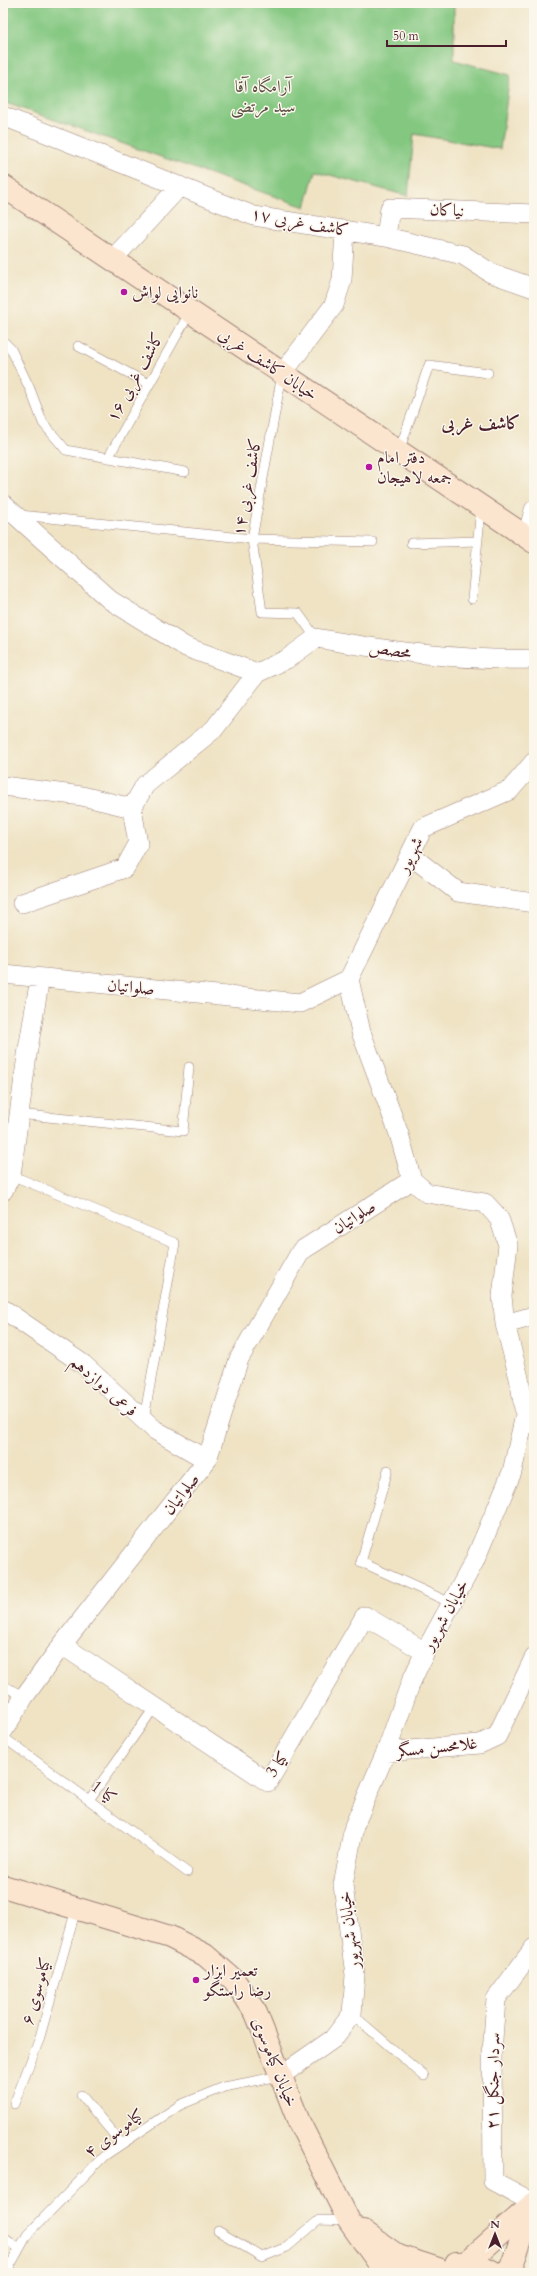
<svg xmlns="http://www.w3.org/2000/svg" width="537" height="2276" font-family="Cardo,Amiri,serif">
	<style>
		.green { fill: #83c780; stroke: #667356 }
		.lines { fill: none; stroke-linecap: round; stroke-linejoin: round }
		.lane-casing { stroke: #9c8178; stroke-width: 10 }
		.street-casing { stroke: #9c8178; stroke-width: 20 }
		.secondary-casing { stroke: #9c8178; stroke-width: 24 }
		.lane { stroke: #fff; stroke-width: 9 }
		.street { stroke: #fff; stroke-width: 19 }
		.secondary { stroke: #fce5cf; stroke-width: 22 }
		.poi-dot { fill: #b5179e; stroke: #fbf7ec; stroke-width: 1.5 }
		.labels { text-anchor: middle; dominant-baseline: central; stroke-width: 3; stroke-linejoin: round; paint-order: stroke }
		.park-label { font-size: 17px; fill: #5b5144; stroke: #fbf7ec }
		.street-label { font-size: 17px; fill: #4a1f2b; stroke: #fbf7ec }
		.poi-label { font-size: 17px; fill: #4a1f2b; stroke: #fbf7ec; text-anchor: start }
		.neighbourhood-label { font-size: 18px; font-weight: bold; fill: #4a1f2b; stroke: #fbf7ec }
	</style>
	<rect width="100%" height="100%" fill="#fbf7ec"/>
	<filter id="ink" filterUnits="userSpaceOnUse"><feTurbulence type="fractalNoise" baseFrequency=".025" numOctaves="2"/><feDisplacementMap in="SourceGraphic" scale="8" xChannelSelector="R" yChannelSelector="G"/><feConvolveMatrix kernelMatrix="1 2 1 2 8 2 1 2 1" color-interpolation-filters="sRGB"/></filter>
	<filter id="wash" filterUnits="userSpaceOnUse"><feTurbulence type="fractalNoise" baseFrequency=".012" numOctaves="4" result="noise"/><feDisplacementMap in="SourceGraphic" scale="16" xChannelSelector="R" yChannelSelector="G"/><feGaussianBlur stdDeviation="0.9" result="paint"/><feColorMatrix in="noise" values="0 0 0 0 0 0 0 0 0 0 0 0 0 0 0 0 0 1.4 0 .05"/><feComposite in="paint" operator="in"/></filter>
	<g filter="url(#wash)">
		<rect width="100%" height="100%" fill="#efe3c4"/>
		<path class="green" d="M3 3H225L246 6 247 3H454V60L510 75 500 149 414 134 408 196 315 171 305 207 3 102Z"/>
	</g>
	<g filter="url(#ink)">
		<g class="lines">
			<defs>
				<path id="lane" d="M3 341 11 349 30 389 43 423 66 450 185 472
					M78 346 149 384
					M282 374 252 539 262 612 298 613 316 638
					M399 451 429 365 488 373
					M108 458 190 312
					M20 515 252 539 373 542
					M411 543 478 541
					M472 599 481 508
					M18 1114 183 1131 189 1067
					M11 1175 175 1243 144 1419
					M388 1470 361 1562 451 1603
					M3 1685 24 1697
					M3 1737 187 1872
					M89 1800 154 1708
					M352 2014 424 2076
					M81 2095 122 2144
					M14 2104 39 2040 76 1909
					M218 2231 262 2257 287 2247 319 2220 348 2221
					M3 2237 19 2249
					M6 2273 27 2235 104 2156 180 2105 224 2087 280 2076"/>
				<path id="street" d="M3 116 254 216 386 237 463 255 491 273 534 288
					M386 237 390 208 534 214
					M112 260 180 186
					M282 374 334 305 342 280 345 231
					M3 504 110 600 186 647 257 673
					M527 537 534 510
					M3 786 82 796 132 808
					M410 855 458 892 534 903
					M22 903 125 868 138 844 132 808 145 785 214 729 257 673 287 659 316 638C389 651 460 661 534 659
					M3 974 300 1003 349 979 361 1032 399 1134 412 1180 301 1251 239 1359 207 1460 62 1645 24 1697 3 1731
					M349 979 423 828 510 790 534 762
					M3 1191 11 1175 27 1055 40 978
					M3 1309 83 1364 155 1430 207 1460
					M505 1324 534 1316
					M62 1645 268 1782 365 1616 425 1652
					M386 1752 480 1744 497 1736 534 1658
					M280 2076 333 2039 352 2014 355 1975 343 1885 354 1826 386 1752 411 1682 425 1652 474 1562 512 1472 525 1415 519 1378 505 1324 502 1296 508 1245 499 1218 485 1203 427 1193 412 1180
					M534 2203 493 2181 492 2053 496 1999 534 1948"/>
				<path id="secondary" d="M3 186 534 542
					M3 1886 170 1937 205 1955 234 1980 256 2013 299 2122 349 2221 386 2273
					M363 2231 398 2256 438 2269
					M467 2262 534 2203
					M456 2263C471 2262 481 2265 495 2273
					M509 2273 534 2204"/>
			</defs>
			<use href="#lane" class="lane-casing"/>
			<use href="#street" class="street-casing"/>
			<use href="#secondary" class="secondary-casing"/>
			<use href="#lane" class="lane"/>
			<use href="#street" class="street"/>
			<use href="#secondary" class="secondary"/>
		</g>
	</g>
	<g class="poi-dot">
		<circle cx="124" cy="292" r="4"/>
		<circle cx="369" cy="467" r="4"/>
		<circle cx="196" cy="1980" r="4"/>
	</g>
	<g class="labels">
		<g class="park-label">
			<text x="263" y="86">آرامگاه آقا<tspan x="263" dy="20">سید مرتضی</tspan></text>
		</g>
		<g class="street-label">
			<text transform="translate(447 210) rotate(3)">نیاکان</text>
			<text transform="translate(300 222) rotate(10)">کاشف غربی ۱۷</text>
			<text transform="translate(268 364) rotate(34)">خیابان کاشف غربی</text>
			<text transform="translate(135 377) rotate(-61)">کاشف غربی ۱۶</text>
			<text transform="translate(247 487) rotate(-80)">کاشف غربی ۱۴</text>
			<text transform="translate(390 650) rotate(8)">محصص</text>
			<text transform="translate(410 855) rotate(-64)">شهریور</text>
			<text transform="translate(131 987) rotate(5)">صلواتیان</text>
			<text transform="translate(354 1217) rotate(-32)">صلواتیان</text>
			<text transform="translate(104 1386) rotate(41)">فرعی دوازدهم</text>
			<text transform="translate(181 1494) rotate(-52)">صلواتیان</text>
			<text transform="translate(445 1615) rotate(-61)">خیابان شهریور</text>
			<text transform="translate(437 1747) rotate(-6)">غلامحسن مسگر</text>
			<text transform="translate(277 1764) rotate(-56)">کیا 3</text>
			<text transform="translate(104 1792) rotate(36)">کیا 1</text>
			<text transform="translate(349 1930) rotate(-97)">خیابان شهریور</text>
			<text transform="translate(36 1991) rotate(-74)">کیاموسوی ۶</text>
			<text transform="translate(275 2062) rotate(68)">خیابان کیاموسوی</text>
			<text transform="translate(493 2081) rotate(-89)">سردار جنگل ۲۱</text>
			<text transform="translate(114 2133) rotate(-37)">کیاموسوی ۴</text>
		</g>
		<g class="poi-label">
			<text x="132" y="292">نانوایی لواش</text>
			<text x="377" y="457">دفتر امام<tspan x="377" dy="20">جمعه لاهیجان</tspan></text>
			<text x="204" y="1970">تعمیر ابزار<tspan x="204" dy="20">رضا راستگو</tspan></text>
		</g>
		<g class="neighbourhood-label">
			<text x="481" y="423">کاشف غربی</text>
		</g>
	</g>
	<rect width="537" height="2276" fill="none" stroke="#fbf7ec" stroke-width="16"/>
	<g transform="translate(495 2234)" stroke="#fbf7ec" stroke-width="3" paint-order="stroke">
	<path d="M0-3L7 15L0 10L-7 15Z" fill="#4a1f2b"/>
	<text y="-6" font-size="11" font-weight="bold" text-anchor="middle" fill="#4a1f2b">N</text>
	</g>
	<path d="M387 40v6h119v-6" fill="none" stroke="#4a1f2b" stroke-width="2"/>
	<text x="393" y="40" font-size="12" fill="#4a1f2b" stroke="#fbf7ec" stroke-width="3" paint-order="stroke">50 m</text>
</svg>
